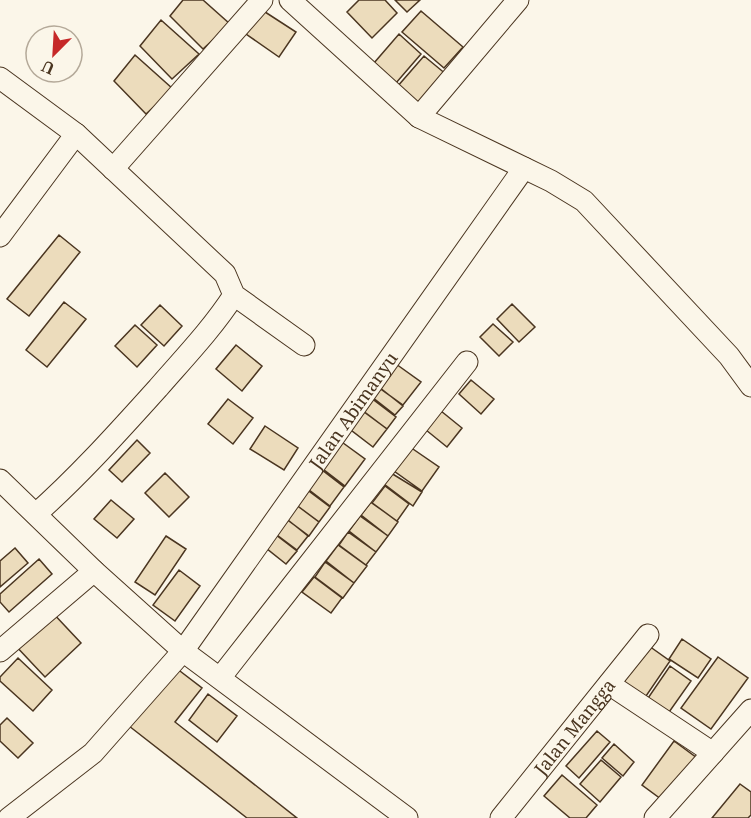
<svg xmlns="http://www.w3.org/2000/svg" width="751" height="818" font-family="'Noto Serif',serif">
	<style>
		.building { fill: #ecdcbc; stroke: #4a3520; stroke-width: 1.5 }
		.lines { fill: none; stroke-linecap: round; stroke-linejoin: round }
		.street-casing { stroke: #4a3520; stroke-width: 23 }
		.street { stroke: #fbf6e9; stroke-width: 21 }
		.labels { text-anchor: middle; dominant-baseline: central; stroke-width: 4.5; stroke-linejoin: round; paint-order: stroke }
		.street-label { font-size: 18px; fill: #4a3520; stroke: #fbf6e9 }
	</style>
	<rect width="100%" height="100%" fill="#fbf6e9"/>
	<path class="building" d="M183 0H203L230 24 203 49 170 16Z
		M359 0H385L397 13 372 38 347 12Z
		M395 0H420L407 12Z
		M262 10 296 32 279 57 246 34Z
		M421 11 463 47 444 68 402 32Z
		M161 20 199 54 172 79 140 46Z
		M399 34 421 54 396 83 374 63Z
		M135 55 173 89 146 114 114 81Z
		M424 56 447 75 421 107 397 87Z
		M59 235 80 252 29 316 7 299Z
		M64 302 86 319 47 367 26 350Z
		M512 304 535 327 519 342 497 319Z
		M160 305 182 326 164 346 141 325Z
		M493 324 513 342 499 356 480 337Z
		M135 325 157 345 137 367 115 346Z
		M236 345 262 366 242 391 216 369Z
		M396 364 421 382 403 405 378 387Z
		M471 380 494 399 481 414 459 394Z
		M379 387 403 406 395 415 372 397Z
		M371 398 396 417 387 429 362 410Z
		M228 399 253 418 233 444 208 424Z
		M360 409 387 429 373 447 347 427Z
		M441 411 462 428 447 447 426 430Z
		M265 426 298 448 284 470 250 449Z
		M137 440 150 453 122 482 109 470Z
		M339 440 365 459 345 486 319 466Z
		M410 447 439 467 422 491 394 471Z
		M318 467 344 487 330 506 304 486Z
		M165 473 189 497 169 517 145 493Z
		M391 473 422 492 413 506 384 484Z
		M302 486 330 507 319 522 291 501Z
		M385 486 409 504 397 521 372 503Z
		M111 500 134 519 117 538 94 519Z
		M291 501 319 522 309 536 281 515Z
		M371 502 398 522 388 536 361 515Z
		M360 516 388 536 376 552 349 531Z
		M288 520 308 536 297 550 277 535Z
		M348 532 376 552 366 565 339 545Z
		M276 535 297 551 286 564 266 548Z
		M166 536 186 549 155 595 135 582Z
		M338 545 367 566 354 583 326 561Z
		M15 548 28 563 0 587V561Z
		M39 559 52 574 9 612 0 602V594Z
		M325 562 354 583 343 598 315 577Z
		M179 570 200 586 175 621 153 605Z
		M314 577 342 598 331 613 302 592Z
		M50 610 81 643 45 677 14 644Z
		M682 639 711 659 698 678 669 659Z
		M649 646 670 661 644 699 622 684Z
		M718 657 748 678 711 729 681 708Z
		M18 658 52 690 33 711 0 681V677Z
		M670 666 691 681 667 715 646 701Z
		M176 668 202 688 175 722 297 818H247L129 726Z
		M208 694 237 716 217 742 189 720Z
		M7 718 33 743 18 758 0 741V725Z
		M597 731 610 742 579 778 566 766Z
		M674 741 697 758 665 802 642 785Z
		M614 744 634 762 623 776 602 758Z
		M601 760 621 777 600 802 580 784Z
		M562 775 597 805 586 818H570L544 796Z
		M740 784 751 792V815L748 818H712Z"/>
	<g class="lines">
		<defs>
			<g id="street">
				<path d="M290 0 419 117 518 0"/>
				<path d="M0 78 76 134 225 274 234 295 304 345"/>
				<path d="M419 117 551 181 584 201 729 356 751 386"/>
				<path d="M113 169 262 0"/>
				<path d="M0 236 76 134"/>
				<path d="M0 480 94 571 183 651 407 818"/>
				<path d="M36 514C80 475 119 431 158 388 184 358 212 329 234 295"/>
				<path d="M0 651 94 571"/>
				<path d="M220 678 467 362"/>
				<path d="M609 684 713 753"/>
				<path id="s1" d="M9 818 93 753 183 651 524 168"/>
				<path id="s2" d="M501 818 648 635"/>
				<path d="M655 818 751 710"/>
			</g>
		</defs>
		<use href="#street" class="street-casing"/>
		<use href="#street" class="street"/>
	</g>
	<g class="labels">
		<g class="street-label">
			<text stroke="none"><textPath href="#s1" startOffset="537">Jalan Abimanyu</textPath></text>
			<text stroke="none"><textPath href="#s2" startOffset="117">Jalan Mangga</textPath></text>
		</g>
	</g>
	<g transform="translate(54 54) rotate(204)"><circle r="28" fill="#fbf6e9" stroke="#b4a999" stroke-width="1.5"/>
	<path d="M0-4.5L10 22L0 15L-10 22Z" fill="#c62828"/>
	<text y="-9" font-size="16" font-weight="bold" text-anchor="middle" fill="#4a3520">U</text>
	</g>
</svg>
